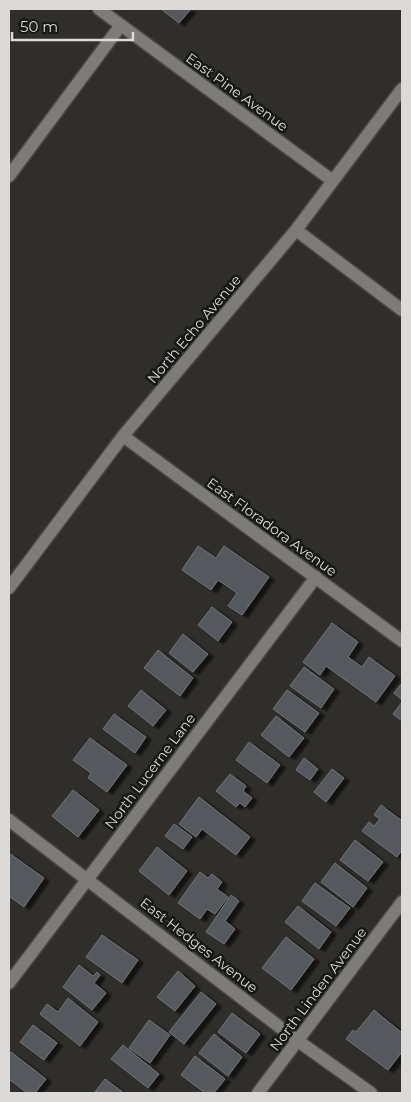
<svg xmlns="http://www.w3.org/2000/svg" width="411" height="1102" font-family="Montserrat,sans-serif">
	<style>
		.building { fill: #55595b; stroke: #707476; filter: url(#shadow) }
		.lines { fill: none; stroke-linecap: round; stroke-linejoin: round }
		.street-casing { stroke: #4b4947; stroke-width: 15 }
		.street { stroke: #7e7c78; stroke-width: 12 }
		.labels { text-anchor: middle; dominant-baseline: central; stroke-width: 5; stroke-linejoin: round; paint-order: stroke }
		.street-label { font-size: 14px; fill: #dbdad8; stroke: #171715 }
	</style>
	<defs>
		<filter id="shadow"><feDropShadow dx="5.5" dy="3" stdDeviation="1" flood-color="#0009"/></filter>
	</defs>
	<rect width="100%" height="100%" fill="#302e2b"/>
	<path class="building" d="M161 9H191L179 23Z
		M198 546 216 558 224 546 269 577 242 615 228 606 237 593 218 580 211 590 182 570Z
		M212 607 232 622 218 641 198 625Z
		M332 623 358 642 348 657 362 667 369 657 395 676 376 702 326 666 320 675 303 662Z
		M183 634 208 654 193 672 169 653Z
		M158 650 193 678 180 696 144 668Z
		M304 667 334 689 321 708 290 686Z
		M402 683V700L394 693Z
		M141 690 166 710 153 726 128 706Z
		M287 690 319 713 305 732 273 709Z
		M402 702V721L393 714Z
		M114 714 146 737 135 753 103 729Z
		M276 716 304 738 289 757 261 735Z
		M90 738 127 765 107 792 88 778 91 773 73 760Z
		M249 742 280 765 267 783 236 760Z
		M304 758 318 769 310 780 296 770Z
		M332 769 344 778 326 802 314 792Z
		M230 774 246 786 243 791 252 798 245 807 240 803 236 807 216 791Z
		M73 790 99 810 78 837 52 816Z
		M199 797 250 837 236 855 202 829 196 837 179 824Z
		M381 805 402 821V850L397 857 362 831 369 822 374 826 380 819 374 815Z
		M174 824 192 837 183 849 165 836Z
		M355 840 383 862 368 881 340 860Z
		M157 847 187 871 169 895 139 871Z
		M9 853 44 878 24 907 9 896Z
		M335 863 367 888 353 907 321 882Z
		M200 872 208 878 212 874 222 882 217 889 228 897 215 914 207 909 200 919 178 903Z
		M315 883 350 908 336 926 302 901Z
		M231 895 239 901 225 921 235 929 224 944 206 932Z
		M298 906 331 932 319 949 285 922Z
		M102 935 138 960 122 983 86 957Z
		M286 937 314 959 291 990 262 968Z
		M79 965 93 976 97 972 100 975 94 983 106 993 92 1010 63 987Z
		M178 971 195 986 175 1011 157 997Z
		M201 992 216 1004 184 1044 169 1032Z
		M68 998 98 1022 80 1046 40 1014 47 1004 58 1012Z
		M374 1010 402 1033V1052L388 1070 346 1039 353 1030 356 1032Z
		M232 1013 260 1034 246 1053 218 1032Z
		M149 1020 170 1035 150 1063 129 1048Z
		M33 1025 57 1043 44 1060 20 1042Z
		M214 1034 242 1057 228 1076 199 1053Z
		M123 1045 159 1074 148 1088 111 1059Z
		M11 1052 46 1079 35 1093H27L9 1079V1055Z
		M195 1056 225 1079 214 1093H205L181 1075Z
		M105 1079 124 1093 95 1092Z"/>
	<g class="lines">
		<defs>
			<path id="street" d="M99 9 333 181
				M9 176 121 25
				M296 230 402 310
				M123 436 402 641
				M9 588 123 436 296 230 402 89
				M9 820 298 1041 371 1093
				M9 983 316 577
				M258 1093 402 902"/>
		</defs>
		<use href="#street" class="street-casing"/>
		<use href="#street" class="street"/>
	</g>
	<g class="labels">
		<g class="street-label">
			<text transform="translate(237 92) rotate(36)">East Pine Avenue</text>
			<text transform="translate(194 329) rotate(-50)">North Echo Avenue</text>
			<text transform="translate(272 527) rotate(36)">East Floradora Avenue</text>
			<text transform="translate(150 771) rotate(-53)">North Lucerne Lane</text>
			<text transform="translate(199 945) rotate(38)">East Hedges Avenue</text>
			<text transform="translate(318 989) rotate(-53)">North Linden Avenue</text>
		</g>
	</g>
	<rect width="411" height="1102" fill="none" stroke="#dbdad8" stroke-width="20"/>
	<path d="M12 32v8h121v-8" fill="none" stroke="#dbdad8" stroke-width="2.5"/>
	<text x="20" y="32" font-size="15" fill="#dbdad8" stroke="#171715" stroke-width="4" paint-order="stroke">50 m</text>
</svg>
